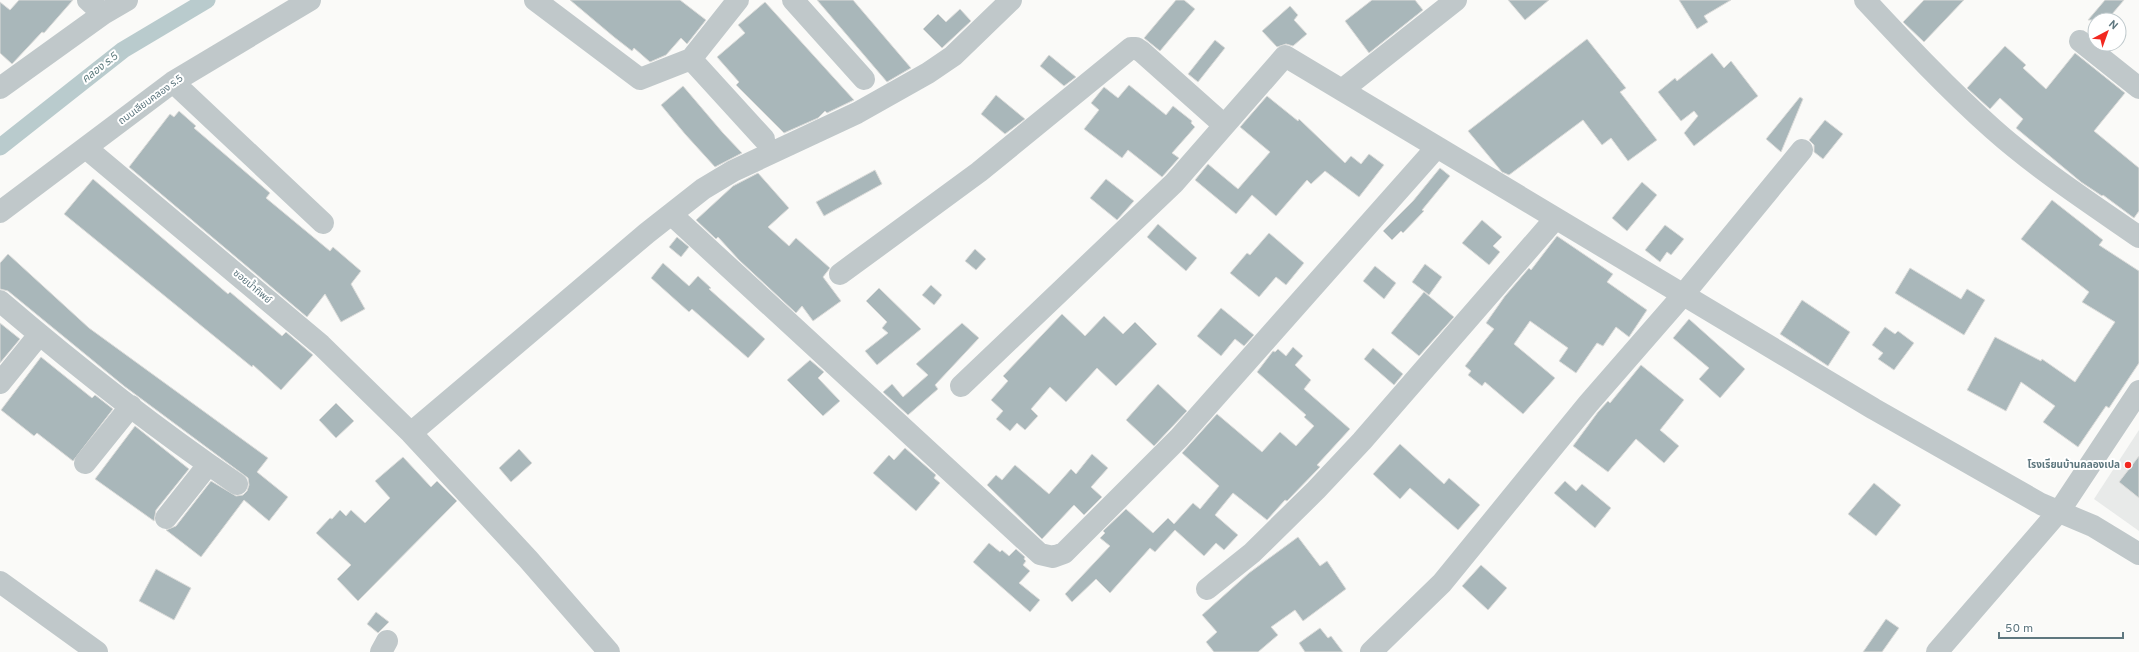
<svg xmlns="http://www.w3.org/2000/svg" width="2139" height="652" font-family="Overpass,'Noto Sans Thai',sans-serif">
	<style>
		.built { fill: #e8eae9 }
		.lines { fill: none; stroke-linecap: round; stroke-linejoin: round }
		.canal { stroke: #b9cbcd; stroke-width: 17 }
		.building { fill: #a9b7ba; stroke: #dcdcda }
		.minor { stroke: #c0c8ca; stroke-width: 22 }
		.poi-dot { fill: #f22820; stroke: #fff; stroke-width: 1.5 }
		.labels { text-anchor: middle; dominant-baseline: central; stroke-width: 4; stroke-linejoin: round; paint-order: stroke }
		.street-label { font-size: 10px; fill: #5e777f; stroke: #fff }
		.poi-label { font-size: 10px; font-weight: bold; fill: #5e777f; stroke: #fff; text-anchor: end }
		.water-label { font-size: 11px; font-style: italic; fill: #5e7c7e; stroke: #fff }
	</style>
	<rect width="100%" height="100%" fill="#fafaf8"/>
	<path class="built" d="M2139 430V531L2094 499Z"/>
	<g class="lines">
		<path class="canal" d="M0 147 123 50 207 0"/>
	</g>
	<path class="building" d="M19 0H73L44 33 42 32 12 64 0 53V2L10 10Z
		M570 0H680L706 20 687 44 681 38 666 55 650 62 634 48 632 51 614 37Z
		M817 0H853L911 68 887 82Z
		M1176 0H1184L1195 9 1160 51 1144 38Z
		M1372 0H1415L1423 10 1369 53 1345 21Z
		M1508 0H1549L1525 20Z
		M1679 0H1731L1704 16 1708 22 1697 29Z
		M1924 0H1964L1924 42 1903 22Z
		M2105 0H2124L2107 20H2088Z
		M765 2 854 100 827 113 825 111 818 118 784 133 736 85 739 82 717 57 745 33 738 25Z
		M1290 6 1298 15 1294 20 1307 34 1293 46 1286 44 1277 47 1262 31Z
		M960 9 971 21 942 48 923 29 938 14 946 22Z
		M1587 39 1626 88 1620 92 1657 140 1628 161 1611 138 1602 145 1583 120 1509 175 1502 172 1468 131Z
		M1215 40 1225 48 1198 82 1188 74Z
		M2005 46 2026 65 2023 68 2046 89 2075 53 2125 93 2094 131 2139 168V211L2134 218 2103 195 2102 196 2081 182 2016 128 2023 119 2000 98 1990 109 1967 88Z
		M1712 53 1724 68 1731 61 1758 96 1694 146 1684 133 1698 116 1694 111 1681 121 1658 92 1675 78 1677 81Z
		M1049 55 1076 77 1064 86 1040 66Z
		M1129 85 1166 115 1173 106 1192 121 1191 123 1195 127 1172 153 1179 158 1162 177 1128 150 1122 158 1084 129 1099 110 1091 103 1104 87 1118 98Z
		M683 86 723 133 742 153 715 167 685 134 661 105Z
		M996 95 1025 119 1005 134 981 114Z
		M1267 96 1298 121 1299 119 1345 163 1351 156 1361 164 1369 154 1384 165 1359 197 1325 171 1311 184 1307 180 1276 216 1252 195 1236 214 1195 180 1208 164 1238 189 1270 152 1240 127Z
		M1800 97 1803 99 1781 152 1766 139Z
		M179 111 196 126 194 128 270 193 266 198 330 251 333 247 361 271 351 284 365 309 341 322 325 294 307 317 129 167 170 114 174 117Z
		M1825 120 1843 134 1823 159 1814 152V145L1809 140Z
		M1440 168 1450 176 1422 210 1424 211 1403 233 1401 231 1392 240 1383 231 1413 201Z
		M875 170 882 184 824 216 816 202Z
		M758 173 789 208 768 227 789 246 796 238 830 268 823 277 841 301 813 321 802 306 796 313 739 260 718 237 716 239 696 220 733 186Z
		M93 179 228 294 230 292 282 336 286 332 313 355 281 390 253 365 252 367 64 214Z
		M1106 179 1134 201 1117 220 1090 198Z
		M1642 182 1657 195 1627 231 1612 218Z
		M2052 200 2103 240 2099 245 2139 271V363L2109 408 2106 406 2078 447 2043 422 2055 406 2021 382 2006 411 1967 390 1995 337 2041 361 2042 359 2075 382 2115 322 2082 302 2089 292 2021 239Z
		M1482 220 1502 237 1493 246 1500 252 1489 265 1462 243Z
		M1158 224 1197 258 1186 271 1147 237Z
		M1665 225 1684 239 1671 255 1667 252 1660 262 1645 250Z
		M1269 233 1304 263 1286 285 1276 277 1259 297 1230 273 1247 253 1250 255Z
		M1557 236 1613 274 1607 282 1647 310 1629 337 1616 327 1603 346 1597 343 1576 373 1559 361 1568 348 1530 321 1514 344 1555 378 1523 414 1485 382 1482 386 1468 375 1471 371 1465 366 1494 329 1486 323 1505 296 1529 268 1531 270Z
		M677 237 689 247 681 257 669 247Z
		M975 249 986 259 976 270 965 261Z
		M8 254 89 328 268 458 257 472 288 497 269 521 244 500 201 557 166 530 176 526 211 481 236 496 243 495 247 491 249 485 248 478 124 386 8 291 0 289V263Z
		M663 263 689 286 698 276 711 288 709 289 765 339 748 358 692 309 689 312 651 278Z
		M1425 264 1442 277 1429 295 1412 282Z
		M1375 266 1396 283 1384 299 1363 281Z
		M1910 268 1961 299 1967 289 1985 300 1964 335 1895 293Z
		M931 285 942 295 934 305 922 295Z
		M879 288 921 329 877 365 865 351 888 333 882 328 887 322 866 301Z
		M1424 292 1454 317 1419 356 1391 333Z
		M1802 300 1850 332 1828 366 1780 334Z
		M1221 308 1254 335 1244 346 1235 339 1221 356 1197 336Z
		M1062 314 1085 336 1104 316 1123 334 1135 322 1157 344 1116 386 1097 368 1066 402 1050 387 1031 409 1038 416 1025 430 1017 423 1010 431 996 419 1003 411 991 400 1008 381 1003 376Z
		M1689 319 1745 369 1720 398 1699 379 1709 368 1673 338Z
		M0 323 20 339 0 363Z
		M962 323 979 338 935 385 938 389 908 415 883 392 892 384 903 397 928 375 916 364Z
		M1885 327 1895 334 1898 331 1914 343 1894 370 1878 359 1883 353 1872 345Z
		M1293 347 1303 356 1295 365 1311 380 1304 389 1350 429 1317 465 1320 467 1287 501 1285 500 1267 520 1233 493 1215 515 1238 535 1224 550 1216 543 1204 556 1175 530 1155 552 1150 548 1110 593 1096 579 1072 602 1065 594 1110 546 1100 538 1105 533 1103 531 1126 509 1153 533 1168 518 1174 524 1193 503 1200 509 1219 486 1182 453 1217 414 1262 452 1280 432 1296 446 1314 426 1304 417 1306 415 1257 372 1273 351 1275 352 1278 349 1286 356Z
		M1373 348 1403 374 1394 385 1364 359Z
		M41 357 92 398 95 395 113 409 73 461 37 433 34 436 1 410Z
		M810 360 824 372 818 378 840 401 823 416 787 380Z
		M1641 365 1684 400 1660 430 1679 446 1664 463 1636 439 1608 472 1573 446 1598 412 1608 401 1610 403Z
		M1158 384 1187 411 1154 446 1126 420Z
		M336 403 354 421 336 438 319 420Z
		M135 426 189 469 156 510 154 521 95 479Z
		M1400 444 1444 484 1449 478 1480 505 1458 530 1410 488 1400 499 1373 474Z
		M905 448 936 475 934 478 940 483 916 511 873 473 889 455 894 460Z
		M519 449 532 463 511 482 499 468Z
		M1092 454 1108 468 1091 487 1102 497 1084 515 1074 505 1042 539 987 485 996 475 1002 480 1015 465 1049 494 1071 469 1076 474Z
		M2139 456V498L2119 482Z
		M403 457 431 487 437 481 457 501 358 601 337 579 351 565 316 533 330 518 332 519 340 510 346 516 351 510 365 523 390 498 375 481Z
		M1565 481 1576 491 1582 484 1611 508 1595 528 1554 493Z
		M1874 483 1901 505 1876 536 1848 514Z
		M1298 537 1320 566 1327 561 1346 589 1303 621 1295 610 1271 627 1278 635 1258 652H1214L1206 642 1217 632 1202 615 1249 573Z
		M989 543 1000 552 1002 550 1009 556 1016 549 1025 557 1024 559 1026 561 1023 565 1030 571 1019 583 1040 600 1030 612 973 562Z
		M1481 565 1507 588 1488 610 1462 586Z
		M156 569 191 588 174 620 139 601Z
		M376 612 389 622 378 633 367 624Z
		M1886 619 1899 628 1882 652H1863Z
		M1320 628 1328 638 1331 636 1343 652H1305L1299 643Z"/>
	<g class="lines">
		<path class="minor" d="M88 0 103 14
			M535 0 640 79 691 59 738 0
			M793 0 864 79
			M1865 0C1906 44 1948 89 1993 129 2038 169 2090 203 2139 237
			M2080 41 2139 88
			M691 59 764 139
			M173 82 323 223
			M0 88 103 14 127 0
			M1342 90 1456 0
			M86 148 321 345 411 433 528 559 609 652
			M0 212 173 82 310 0
			M672 215 1040 554 1053 557 1064 553 1179 438 1437 147
			M840 274 979 172 1131 48H1136L1142 52 1224 125
			M0 301C76 366 155 428 237 484
			M0 383 39 335
			M961 386 1174 183 1285 56 1874 409 2041 504 2093 526 2139 554
			M411 433 647 233 703 189 733 171 857 113 928 73 953 56 1011 0
			M85 463 131 406
			M166 518 208 465
			M0 582 97 652
			M1207 589 1252 553 1316 490 1362 441 1555 219
			M381 652 387 641
			M1371 652 1442 583 1588 404 1683 295 1802 150
			M1937 652 2060 510 2139 391"/>
	</g>
	<circle class="poi-dot" cx="2128" cy="465" r="4"/>
	<g class="labels">
		<g class="street-label">
			<text transform="translate(151 100) rotate(-36)">ถนนเลียบคลอง ร.5</text>
			<text transform="translate(252 287) rotate(40)">ซอยน้ำทิพย์</text>
		</g>
		<g class="poi-label">
			<text x="2120" y="465">โรงเรียนบ้านคลองเปล</text>
		</g>
		<g class="water-label">
			<text transform="translate(100 68) rotate(-38)">คลอง ร.5</text>
		</g>
	</g>
	<g transform="translate(2107 32) rotate(41)"><circle r="19" fill="#ffffff" stroke="#bfc9cc"/>
	<path d="M0-3L7 15L0 10L-7 15Z" fill="#f22820"/>
	<text y="-6" font-size="11" font-weight="bold" text-anchor="middle" fill="#5e777f">N</text>
	</g>
	<path d="M1999 632v6h124v-6" fill="none" stroke="#5e777f" stroke-width="2"/>
	<text x="2005" y="632" font-size="12" fill="#5e777f" stroke="#ffffff" stroke-width="3" paint-order="stroke">50 m</text>
</svg>
